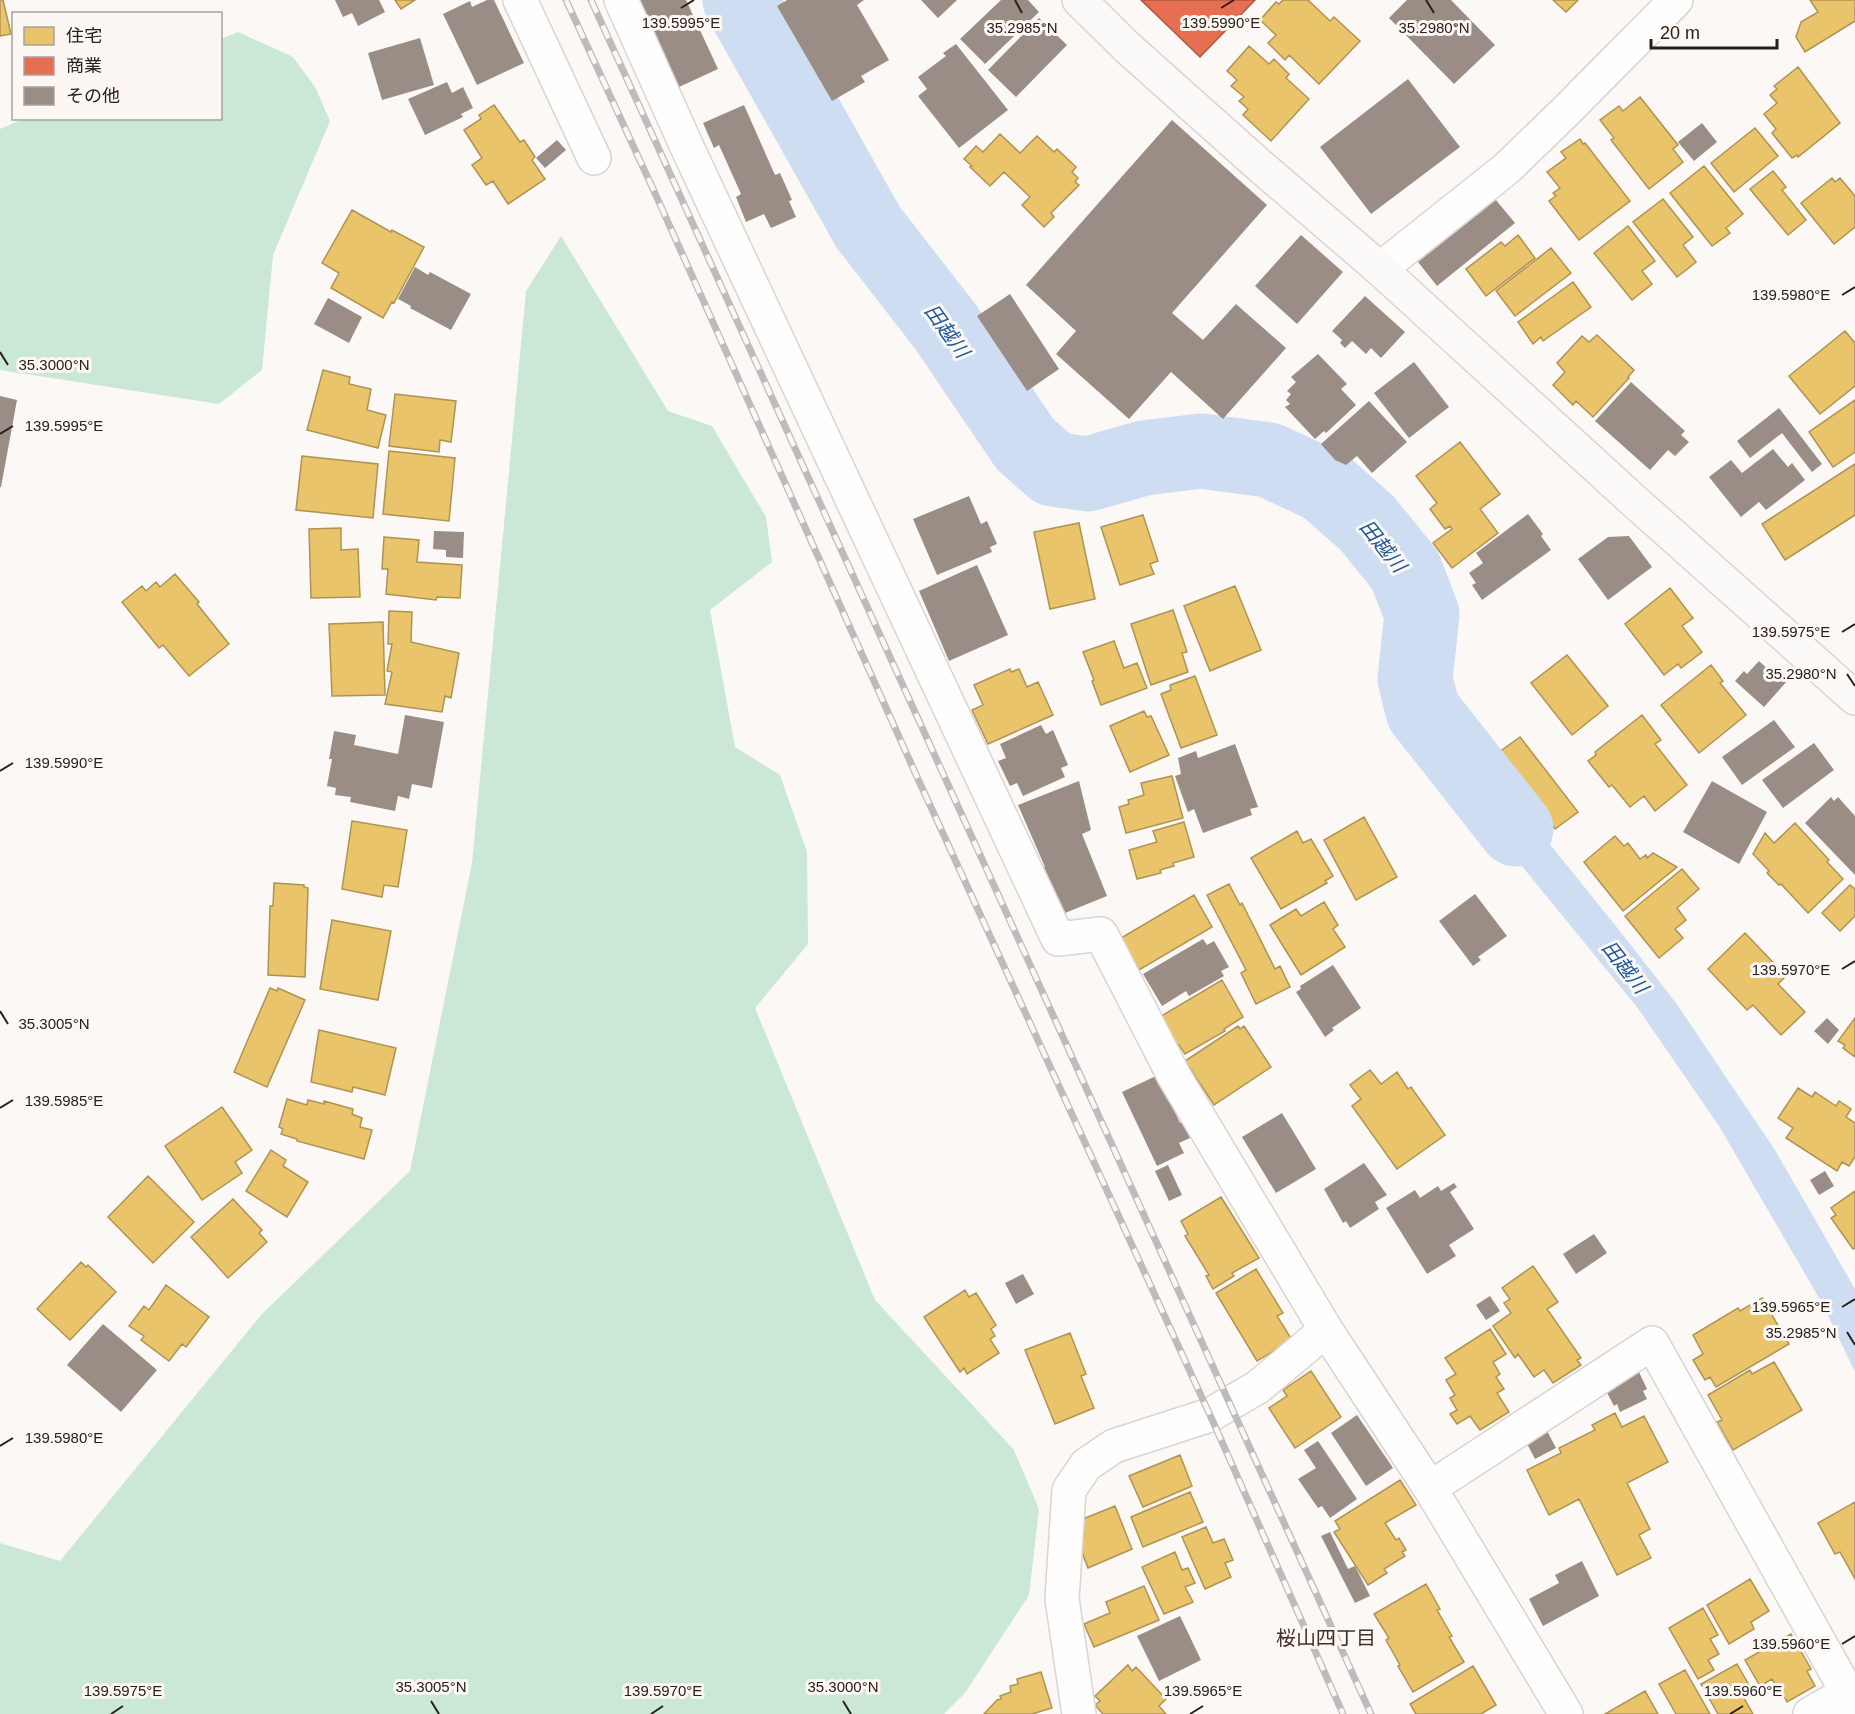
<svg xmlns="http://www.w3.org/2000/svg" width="1855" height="1714" font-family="Helvetica,'Noto Sans JP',sans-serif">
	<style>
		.green { fill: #cae8d5 }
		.water { fill: #ceddf2 }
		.homes { fill: #e9c46a; stroke: #b09352; stroke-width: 1.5 }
		.shops { fill: #e76f51; stroke: #ae5741; stroke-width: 1.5 }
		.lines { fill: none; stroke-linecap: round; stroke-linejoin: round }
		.river { stroke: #ceddf2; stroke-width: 75 }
		.building { fill: #9a8d85 }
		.street-casing { stroke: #dbd4d0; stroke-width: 36 }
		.secondary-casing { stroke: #dbd4d0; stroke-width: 36 }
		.street { stroke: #fefefe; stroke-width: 33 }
		.secondary { stroke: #fcfaf9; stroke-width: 33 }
		.rail-casing { stroke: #bebcbb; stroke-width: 7 }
		.rail { stroke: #fdf7f4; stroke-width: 4.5; stroke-dasharray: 14; stroke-linecap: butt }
		.ticks { fill: none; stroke: #2a201b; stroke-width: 2 }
		.labels { text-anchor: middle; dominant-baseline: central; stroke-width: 6; stroke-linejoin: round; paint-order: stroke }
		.water-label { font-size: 20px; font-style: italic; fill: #1d579a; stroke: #fdf7f4 }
		.neighbourhood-label { font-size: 20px; fill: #452f24; stroke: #fdf7f4 }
		.ticks-label { font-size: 15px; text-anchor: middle; fill: #2a201b; stroke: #fdf7f4; stroke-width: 6; stroke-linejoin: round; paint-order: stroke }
	</style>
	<rect width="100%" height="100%" fill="#fbf8f6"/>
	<path class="green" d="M238 32 293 57 315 87 330 121 273 255 262 370 219 404 0 370V129L25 118H220L221 39Z
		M561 236 668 411 712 426 766 517 772 562 710 610 735 747 780 775 807 852 808 944 755 1008 875 1300 1014 1450 1039 1509 1029 1595 965 1693 944 1714H0V1543L60 1561 262 1314 410 1171 472 863 526 291Z"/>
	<path class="water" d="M1467 741 1623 935 1676 1003 1775 1150 1855 1289V1372L1822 1303 1719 1126 1637 1007 1432 756Z"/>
	<path class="homes" d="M0 0H3L11 34 0 36Z
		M395 0H415L401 9Z
		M1283 0H1308L1330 21 1334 17 1360 41 1319 84 1289 55 1285 60 1268 43 1276 35 1260 20 1276 2 1279 4Z
		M1553 0H1578L1566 12Z
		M1810 0H1855V21L1805 52 1796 37 1801 22 1818 12Z
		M1249 46 1269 64 1274 59 1289 74 1286 78 1309 99 1271 141 1243 115 1248 109 1239 101 1244 97 1231 86 1237 80 1227 71Z
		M1798 67 1840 123 1798 157 1797 155 1792 158 1772 133 1776 129 1764 114 1777 103 1770 95 1777 89 1774 86Z
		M1640 97 1678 145 1673 149 1683 162 1649 189 1611 140 1614 138 1600 120 1619 106 1623 111Z
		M494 105 520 142 524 140 535 157 532 160 545 179 508 204 493 181 486 185 472 165 482 158 464 130 481 119 479 115Z
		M1755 128 1778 156 1734 192 1711 163Z
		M1000 134 1020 153 1037 136 1054 152 1057 149 1076 167 1072 172 1078 178 1075 182 1079 185 1051 213 1054 217 1044 227 1022 205 1030 197 1004 172 990 186 970 167 972 166 964 159 976 146 983 152Z
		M1580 139 1583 144 1585 143 1630 201 1579 240 1549 201 1556 196 1553 193 1560 188 1547 172 1566 158 1561 152Z
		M1704 166 1743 214 1726 228 1730 233 1712 246 1670 193Z
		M1773 171 1786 187 1782 190 1806 220 1788 235 1750 189Z
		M1832 178 1835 182 1840 178 1855 196V227L1834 244 1801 203Z
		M1663 199 1693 237 1683 245 1696 262 1677 277 1633 222Z
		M352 210 391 232 392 230 424 247 394 303 392 302 383 318 331 288 339 273 322 263Z
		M1628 226 1655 261 1642 271 1652 284 1632 300 1594 253Z
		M1518 235 1535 258 1486 296 1466 269 1501 242 1505 246Z
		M1551 248 1571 273 1515 316 1496 291Z
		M1573 282 1591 307 1543 341 1541 337 1533 344 1518 322Z
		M1845 331 1855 343V386L1820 414 1789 376Z
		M1597 335 1634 370 1628 377 1629 378 1593 417 1576 401 1573 405 1553 385 1565 372 1557 363 1582 336 1589 342Z
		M323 370 350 377 349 384 371 389 367 410 386 415 378 448 307 430Z
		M395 394 456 401 451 442 440 440 439 452 389 446Z
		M1855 400V452L1833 467 1809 432Z
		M1460 442 1500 494 1480 509 1498 533 1452 568 1433 543 1452 529 1450 526 1445 529 1430 509 1437 503 1416 476Z
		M389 451 455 458 449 521 383 514Z
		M302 456 378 464 373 518 296 510Z
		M1855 464V515L1785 560 1762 524Z
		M1143 515 1158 561 1150 564 1154 574 1120 585 1101 527Z
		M1079 523 1095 599 1050 609 1034 532Z
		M341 528V550L358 549 360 597 311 598 309 529Z
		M384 537 419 540 417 562 462 565 460 598 437 597 436 600 386 594 388 569H382Z
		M175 574 199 602 197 604 229 644 189 676 163 645 159 648 122 602 142 586 146 591 156 582 160 587Z
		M1235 586 1261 650 1210 671 1184 606Z
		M1670 588 1693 618 1682 626 1702 652 1681 668 1678 664 1664 675 1625 624Z
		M1173 610 1187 652 1182 653 1188 672 1151 685 1131 624Z
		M389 611 412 612 411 642 459 653 451 698 445 696 442 712 385 704 392 672 387 671 392 644H388Z
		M383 622 385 695 332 696 329 624Z
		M1114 641 1124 668 1137 663 1147 688 1101 705 1092 681 1094 680 1083 652Z
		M1567 655 1608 706 1572 735 1531 683Z
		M1711 665 1723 681 1720 683 1746 715 1699 753 1661 705Z
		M1010 669 1011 672 1019 669 1027 687 1038 682 1053 715 988 744 972 710 983 705 974 685Z
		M1195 676 1217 735 1181 748 1161 694 1171 690 1170 685Z
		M1144 711 1147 717 1151 716 1169 755 1130 772 1110 726Z
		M1642 715 1661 740 1655 744 1687 785 1655 811 1644 796 1630 807 1612 785 1609 787 1588 761 1596 755 1595 752Z
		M1520 737 1578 812 1555 829 1498 753Z
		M1172 776 1183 818 1126 833 1119 807 1129 804 1128 800 1144 795 1141 783Z
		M1364 817 1397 877 1356 900 1324 840Z
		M352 821 407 830 398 887 384 885 382 897 342 889Z
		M1184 822 1194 857 1173 863 1174 866 1160 870 1161 873 1137 879 1129 850 1157 842 1153 831Z
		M1795 823 1829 860 1827 862 1843 879 1808 913 1781 884 1779 885 1767 873 1769 871 1753 854 1765 833 1774 843Z
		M1297 831 1303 843 1311 839 1333 876 1325 881 1327 883 1281 909 1251 858Z
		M1615 836 1624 846 1628 843 1640 859 1646 855 1647 858 1653 853 1677 867 1623 911 1584 862Z
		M1682 869 1699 889 1677 908 1686 920 1675 929 1683 938 1659 958 1625 916Z
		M274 883 304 885V887L308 888 305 977 268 975 270 906H273Z
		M1229 884 1240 905 1242 903 1275 969 1280 966 1290 987 1256 1004 1241 973 1246 970 1207 895Z
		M1850 885 1855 889V916L1840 931 1822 913Z
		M1194 895 1212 927 1139 970 1121 938Z
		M1324 902 1338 925 1333 929 1345 947 1301 975 1270 925 1296 909 1301 916Z
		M332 920 391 931 378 1000 320 989Z
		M1745 933 1786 976 1778 984 1805 1012 1781 1035 1753 1005 1747 1010 1708 969Z
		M1222 980 1243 1017 1224 1029 1225 1031 1185 1054 1179 1045 1175 1047 1158 1018Z
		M270 988 277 991 278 988 305 1000 267 1087 234 1072Z
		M1855 1018V1057L1843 1048 1845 1045 1838 1041Z
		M1238 1026 1240 1029 1244 1026 1271 1067 1214 1105 1185 1061Z
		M319 1030 396 1048 385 1095 353 1087 352 1092 311 1082Z
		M1370 1070 1381 1084 1397 1072 1408 1089 1411 1087 1445 1135 1397 1169 1352 1106 1361 1099 1350 1085Z
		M1798 1088 1812 1097 1815 1092 1836 1106 1839 1101 1851 1109 1846 1117 1855 1123V1157L1849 1166 1842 1162 1837 1171 1786 1138 1793 1128 1778 1118Z
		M287 1099 307 1105 308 1100 324 1104V1101L353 1109 352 1114 362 1118 360 1127 372 1130 364 1159 297 1141V1139L281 1134 283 1129 279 1127Z
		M222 1107 252 1150 235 1162 242 1173 202 1200 165 1146Z
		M271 1150 286 1160 283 1166 308 1182 287 1217 246 1191Z
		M148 1176 194 1222 153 1263 108 1217Z
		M1855 1191V1248L1853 1249 1831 1218 1836 1215 1831 1208Z
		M1221 1197 1259 1258 1232 1273 1234 1276 1213 1289 1206 1276 1209 1275 1185 1236 1188 1234 1181 1221Z
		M233 1199 262 1230 259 1233 267 1242 228 1278 191 1237Z
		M81 1262 86 1267 88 1265 116 1292 70 1340 37 1309Z
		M1533 1266 1558 1302 1547 1309 1581 1358 1577 1360 1581 1365 1553 1383 1544 1370 1534 1377 1518 1354 1515 1358 1493 1326 1511 1313 1504 1303 1510 1299 1502 1288Z
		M1256 1269 1283 1313 1277 1316 1292 1340 1257 1361 1216 1293Z
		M166 1285 209 1317 186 1347 182 1344 169 1361 141 1340 144 1336 129 1326 144 1306 149 1310Z
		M965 1290 969 1297 976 1293 996 1325 991 1329 995 1336 990 1339 999 1353 967 1374 964 1368 960 1372 924 1317Z
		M1762 1298 1789 1344 1716 1387 1710 1377 1705 1380 1693 1360 1703 1354 1693 1335 1738 1308 1740 1311Z
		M1490 1329 1506 1354 1493 1362 1500 1374 1496 1377 1504 1389 1497 1393 1509 1412 1480 1430 1470 1416 1457 1424 1450 1414 1457 1410 1450 1398 1455 1395 1446 1380 1456 1374 1445 1358Z
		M1070 1333 1086 1374 1081 1376 1094 1408 1055 1424 1025 1350Z
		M1774 1362 1802 1410 1733 1450 1717 1422 1722 1420 1708 1395 1750 1370 1752 1374Z
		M1311 1371 1341 1417 1295 1448 1269 1408 1287 1396 1283 1390Z
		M1615 1413 1622 1427 1644 1416 1668 1462 1627 1483 1650 1529 1639 1535 1651 1558 1617 1575 1579 1499 1549 1515 1527 1470 1561 1453 1559 1448 1595 1430 1592 1425Z
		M1180 1455 1192 1486 1143 1507 1129 1476Z
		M1400 1480 1416 1505 1385 1523 1396 1540 1399 1538 1406 1550 1402 1552 1405 1556 1384 1569 1387 1573 1368 1585 1334 1532 1340 1529 1335 1521Z
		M1190 1492 1203 1522 1143 1547 1131 1517Z
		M1855 1502V1579L1840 1552 1835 1554 1818 1523Z
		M1115 1506 1132 1549 1088 1568 1081 1550 1083 1549 1079 1538 1084 1535 1078 1521Z
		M1206 1527 1213 1543 1224 1539 1233 1560 1225 1563 1231 1577 1205 1589 1182 1537Z
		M1175 1552 1182 1570 1188 1568 1195 1583 1185 1587 1193 1602 1164 1614 1142 1567Z
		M1750 1579 1769 1611 1751 1622 1754 1629 1729 1644 1707 1605Z
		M1426 1584 1440 1609 1437 1610 1452 1636 1449 1637 1464 1662 1413 1692 1398 1666 1400 1665 1386 1640 1389 1638 1374 1614Z
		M1144 1586 1159 1620 1094 1647 1084 1624 1110 1613 1106 1602Z
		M1703 1608 1718 1635 1710 1639 1719 1654 1708 1660 1714 1670 1698 1679 1669 1628Z
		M1791 1634 1811 1669 1807 1671 1815 1686 1787 1702 1780 1688 1778 1689 1772 1679 1760 1686 1745 1660Z
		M1737 1664 1749 1685 1740 1691 1753 1714H1718L1701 1684Z
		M1128 1665 1132 1671 1136 1667 1166 1699 1159 1706 1166 1714H1103L1095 1705 1100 1701 1095 1696Z
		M1473 1666 1496 1705 1481 1714H1416L1410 1704Z
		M1685 1670 1710 1714H1676L1659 1684Z
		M1041 1672 1052 1708 1032 1714H984L997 1700 1001 1699 1000 1696 1011 1692 1010 1686 1018 1684 1017 1679Z
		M1645 1691 1658 1714H1605Z"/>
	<path class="shops" d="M1141 0H1255L1200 57Z"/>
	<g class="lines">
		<path class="river" d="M740 0 868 227 945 326 1025 444 1053 469 1088 474 1144 458 1201 451 1269 460 1325 486 1367 523 1405 570 1422 614 1415 679 1423 711 1516 829"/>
	</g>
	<path class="building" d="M335 0H379L385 12 358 26 352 13 343 17Z
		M487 0H494L524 63 477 85 443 14 470 1 472 7Z
		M639 0H686L718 69 679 87Z
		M787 0H864L857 5 889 60 861 76 865 82 832 101 777 6Z
		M921 0H957L938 18Z
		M1001 0H1028L1039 12 985 64 960 39Z
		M1407 0H1451L1495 45 1454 84 1389 18Z
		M1039 18 1067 45 1016 97 988 70Z
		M420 38 434 85 382 100 368 53Z
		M956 44 1008 110 959 148 918 96 927 89 918 77 946 56 943 53Z
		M1408 79 1460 147 1371 214 1320 147Z
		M447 82 452 93 463 87 473 108 461 114 463 117 425 135 408 99Z
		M744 105 775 175 780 173 792 200 789 201 796 217 771 228 764 214 746 222 736 197 741 194 719 145 714 148 703 123Z
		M1172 120 1267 205 1172 313 1203 340 1236 304 1286 348 1223 419 1171 372 1129 419 1056 354 1076 331 1026 285Z
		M1702 123 1717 142 1694 161 1678 142Z
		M557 140 566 150 545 168 536 158Z
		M1496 200 1515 223 1437 286 1418 262Z
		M1301 235 1343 272 1297 324 1255 286Z
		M415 267 428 275 430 272 471 294 451 330 410 308 411 306 398 299Z
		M1010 294 1059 369 1027 391 977 316Z
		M1365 296 1405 332 1381 358 1371 348 1366 354 1352 341 1345 348 1340 343 1342 340 1332 331Z
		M328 298 362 317 349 343 314 324Z
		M1318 354 1347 384 1341 389 1356 405 1326 433 1324 431 1315 439 1285 407 1290 404 1286 400 1291 394 1287 391 1296 382 1291 377Z
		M1414 362 1449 407 1409 438 1374 393Z
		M1631 382 1685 431 1681 435 1689 442 1675 456 1668 450 1650 470 1595 421Z
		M0 396 17 400 1 487H0Z
		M1369 401 1407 442 1372 473 1357 456 1346 465 1335 460 1321 444Z
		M1779 408 1822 464 1812 472 1782 433 1750 458 1737 441Z
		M1773 449 1788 467 1792 463 1805 480 1766 510 1759 502 1741 517 1709 477 1731 460 1742 473Z
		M969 496 981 524 987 521 997 544 990 547 992 552 937 575 913 519Z
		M1528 514 1543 534 1541 536 1551 550 1482 600 1472 585 1476 583 1469 573 1483 563 1476 553Z
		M434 531 464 532 463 558 446 557V550L433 549Z
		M1629 536 1652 567 1608 600 1578 559 1608 537Z
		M977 565 1008 635 949 661 919 591Z
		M1759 661 1774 675 1776 672 1787 681 1764 707 1735 681 1744 671 1747 674Z
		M405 715 444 722 432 788 412 784 409 799 398 796 395 811 350 802 351 797 335 795 336 788 327 786 332 759H329L334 731 356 735 354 745 398 754Z
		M1774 720 1795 747 1742 785 1722 757Z
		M1041 725 1046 734 1053 730 1068 765 1061 768 1065 777 1023 796 1017 783 1010 786 998 761 1006 758 1000 744Z
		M1814 743 1834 770 1783 808 1762 780Z
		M1235 744 1258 807 1250 809 1252 815 1203 833 1194 809 1188 812 1175 776 1181 774 1178 758 1196 751 1198 758Z
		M1079 781 1091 830 1082 834 1107 896 1065 913 1051 897 1040 869 1045 867 1018 805Z
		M1712 781 1767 812 1739 864 1683 832Z
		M1831 797 1834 801 1838 797 1855 816V875L1805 823Z
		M1475 894 1507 936 1478 957 1481 960 1473 966 1439 921Z
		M1203 939 1207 945 1214 941 1229 967 1221 971 1224 976 1189 996 1186 991 1162 1006 1143 974Z
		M1333 965 1361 1008 1332 1028 1334 1030 1325 1037 1296 992 1301 989 1300 986Z
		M1827 1018 1839 1030 1828 1044 1814 1031Z
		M1158 1075 1180 1123 1183 1121 1190 1138 1179 1143 1184 1153 1157 1166 1122 1092Z
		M1282 1113 1316 1169 1276 1193 1242 1137Z
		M1364 1163 1387 1195 1375 1202 1379 1209 1350 1228 1346 1221 1343 1223 1324 1189Z
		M1168 1165 1182 1195 1169 1201 1155 1171Z
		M1825 1171 1834 1186 1819 1195 1810 1180Z
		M1454 1183 1457 1187 1450 1192 1474 1229 1449 1245 1456 1256 1427 1274 1386 1208 1415 1190 1420 1198 1438 1186 1441 1191Z
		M1594 1234 1607 1253 1576 1274 1563 1254Z
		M1023 1274 1034 1294 1016 1304 1005 1283Z
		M1490 1296 1500 1311 1486 1320 1476 1305Z
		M103 1324 157 1370 121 1412 67 1365Z
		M1638 1370 1647 1389 1643 1391 1647 1399 1620 1412 1617 1404 1614 1406 1604 1387Z
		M1357 1415 1393 1468 1366 1486 1331 1433Z
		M1546 1429 1556 1448 1535 1459 1525 1440Z
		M1318 1441 1357 1499 1330 1518 1322 1506 1318 1508 1298 1479 1316 1468 1304 1450Z
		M1330 1532 1348 1569 1355 1566 1370 1596 1355 1603 1321 1536Z
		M1582 1561 1599 1596 1543 1626 1529 1599 1559 1583 1555 1575Z
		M1180 1616 1201 1660 1159 1681 1137 1636Z"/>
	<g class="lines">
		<defs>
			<path id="street" d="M520 0 594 158
				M621 0 687 147 1058 939 1101 934 1174 1076 1326 1330 1430 1488 1566 1714
				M1380 269 1506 169 1564 113 1676 0
				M1430 1488 1652 1343 1855 1706
				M1079 1714 1062 1599 1069 1490 1086 1465 1114 1446 1210 1415 1258 1387 1326 1330
				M1810 1714 1855 1688"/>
			<path id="secondary" d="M1079 0 1129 49 1259 165 1380 269 1633 500 1855 698"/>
		</defs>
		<use href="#street" class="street-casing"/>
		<use href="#secondary" class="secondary-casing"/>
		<use href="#street" class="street"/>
		<use href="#secondary" class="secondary"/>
		<defs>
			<path id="rail" d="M566 0 654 191 918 779 1210 1415 1343 1714
				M591 0 1371 1714"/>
		</defs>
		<use href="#rail" class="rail-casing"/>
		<use href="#rail" class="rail"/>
	</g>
	<path class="ticks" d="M1015 0 1022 13M1426 0 1434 13M681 8 694 0M1221 8 1234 0M1842 295 1855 287M0 352 8 365M0 434 13 426M1842 632 1855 624M1847 674 1855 686M0 771 13 763M1842 969 1855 961M0 1011 8 1024M0 1108 13 1100M1842 1307 1855 1299M1847 1332 1855 1345M0 1446 13 1438M1842 1644 1855 1636M431 1701 439 1714M843 1701 851 1714M111 1714 123 1706M651 1714 663 1706M1190 1714 1203 1706M1730 1714 1743 1706"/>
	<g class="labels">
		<g class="water-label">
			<text transform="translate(947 331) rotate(54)">田越川</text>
			<text transform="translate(1383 546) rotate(51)">田越川</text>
			<text transform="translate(1625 967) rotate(52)">田越川</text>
		</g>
		<g class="neighbourhood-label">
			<text x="1326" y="1638">桜山四丁目</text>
		</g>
	</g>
	<g class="ticks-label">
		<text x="1221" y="28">139.5990°E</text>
		<text x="681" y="28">139.5995°E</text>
		<text x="1434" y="33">35.2980°N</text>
		<text x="1022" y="33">35.2985°N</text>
		<text x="1791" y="300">139.5980°E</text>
		<text x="54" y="370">35.3000°N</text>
		<text x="64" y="431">139.5995°E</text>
		<text x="1791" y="637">139.5975°E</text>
		<text x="1801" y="679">35.2980°N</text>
		<text x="64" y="768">139.5990°E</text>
		<text x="1791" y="975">139.5970°E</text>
		<text x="54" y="1029">35.3005°N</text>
		<text x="64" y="1106">139.5985°E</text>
		<text x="1791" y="1312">139.5965°E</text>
		<text x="1801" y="1338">35.2985°N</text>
		<text x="64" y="1443">139.5980°E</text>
		<text x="1791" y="1649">139.5960°E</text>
		<text x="431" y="1692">35.3005°N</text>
		<text x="843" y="1692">35.3000°N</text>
		<text x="123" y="1696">139.5975°E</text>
		<text x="663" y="1696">139.5970°E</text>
		<text x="1203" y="1696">139.5965°E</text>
		<text x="1743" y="1696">139.5960°E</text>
	</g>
	<rect x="12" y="12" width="210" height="108" fill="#fdf7f4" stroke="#a9a19d" stroke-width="1.5"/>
	<rect x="24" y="27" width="30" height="18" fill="#e9c46a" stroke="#a9a19d" stroke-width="1.5"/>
	<text x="66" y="42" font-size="18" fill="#2a201b">住宅</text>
	<rect x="24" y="57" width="30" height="18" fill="#e76f51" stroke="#a9a19d" stroke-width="1.5"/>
	<text x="66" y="72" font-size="18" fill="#2a201b">商業</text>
	<rect x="24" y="87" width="30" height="18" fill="#9a8d85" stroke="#a9a19d" stroke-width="1.5"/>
	<text x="66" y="102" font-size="18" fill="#2a201b">その他</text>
	<path d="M1651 39v9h126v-9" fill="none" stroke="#2a201b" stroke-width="3"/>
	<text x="1660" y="39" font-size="18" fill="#2a201b" stroke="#fdf7f4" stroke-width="4.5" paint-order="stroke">20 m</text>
</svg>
